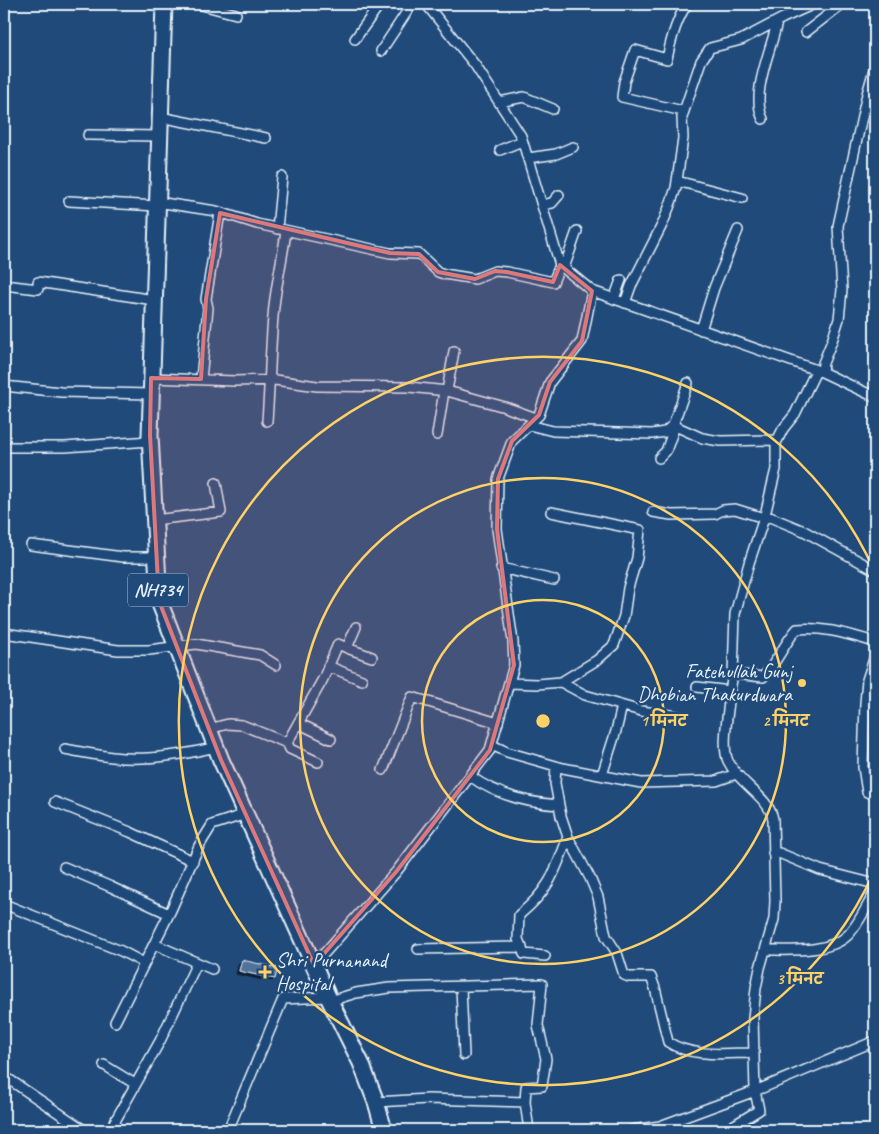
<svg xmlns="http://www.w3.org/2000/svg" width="879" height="1134" font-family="Caveat,'Playpen Sans Deva',sans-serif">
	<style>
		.building { fill: #517399; stroke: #e8f1f8; filter: url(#shadow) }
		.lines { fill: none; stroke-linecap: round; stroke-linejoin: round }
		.street-casing { stroke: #e8f1f8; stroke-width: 12 }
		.highway-casing { stroke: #e8f1f8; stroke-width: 19 }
		.street { stroke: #1f4a7a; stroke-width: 9 }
		.highway { stroke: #1f4a7a; stroke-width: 15 }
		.marked { fill: #dd787b; fill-opacity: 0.2; stroke: #dd787b; stroke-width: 4; stroke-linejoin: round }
		.ring { fill: none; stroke: #ffd166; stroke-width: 2.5 }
		.poi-dot { fill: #ffd166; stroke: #1f4a7a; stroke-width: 2 }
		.labels { text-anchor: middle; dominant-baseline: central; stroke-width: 5; stroke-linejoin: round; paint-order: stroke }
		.shield { fill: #1f4a7a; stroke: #acbfd2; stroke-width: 1 }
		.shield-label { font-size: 19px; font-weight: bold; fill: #e8f1f8 }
		.poi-label { font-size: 20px; fill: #e8f1f8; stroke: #1f4a7a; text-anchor: end }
		.centre { fill: #ffd166; stroke: #1f4a7a; stroke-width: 2.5 }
		.ring-label { font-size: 15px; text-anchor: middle; font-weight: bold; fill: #ffd166; stroke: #1f4a7a; stroke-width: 5; stroke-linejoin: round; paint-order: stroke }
	</style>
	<defs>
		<filter id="shadow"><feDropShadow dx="-3" dy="3" stdDeviation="0" flood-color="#0009"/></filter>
	</defs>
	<rect width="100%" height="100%" fill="#1f4a7a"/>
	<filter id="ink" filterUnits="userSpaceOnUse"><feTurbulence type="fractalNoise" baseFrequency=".02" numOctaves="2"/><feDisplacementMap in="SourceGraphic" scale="10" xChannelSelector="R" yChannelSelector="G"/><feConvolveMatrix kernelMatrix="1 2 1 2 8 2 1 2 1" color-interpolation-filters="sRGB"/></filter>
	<g filter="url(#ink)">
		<path class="building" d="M242 960 278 968 275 979 239 971Z"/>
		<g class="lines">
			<defs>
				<path id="street" d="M198 4 236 14
					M426 4 475 65 521 136 560 265 592 291 822 372 875 397
					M806 32 842 4
					M355 39 380 4
					M381 51 412 4
					M499 102 524 97 553 109
					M683 111 622 97 624 82 635 50 667 59C671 39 676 20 687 4
					M160 117 266 138
					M763 119C750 93 772 49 777 22
					M88 135 159 136
					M500 150 522 141
					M528 158 556 154 573 147
					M677 181 742 198
					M69 201 157 206
					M157 202 216 211 257 224 390 253 419 254 438 272 444 274 475 279 495 271 507 272 553 282 560 265
					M542 205 552 203 559 195
					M277 229 282 177
					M564 268 577 231
					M4 285 38 289V282L154 300
					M614 299 621 280
					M625 303 631 286 663 223 670 205 676 188 683 138 682 117 701 61 710 48 741 40 783 18 814 4
					M701 330 714 288 738 230
					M816 371 795 414 783 429 776 443V469L765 515 804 531 875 570
					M822 372 823 363 832 341 839 319 842 290 838 226 867 94 875 66
					M151 378 235 381 275 380 317 386 409 387 447 391 505 407 536 418
					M201 379 208 308 206 299 220 213
					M4 386 61 392 151 394
					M447 391 454 351
					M267 421C270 383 270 345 274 306 277 280 283 256 286 231
					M529 425 553 431 652 434 665 432 673 425 688 383
					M673 425 702 438 720 441 777 440
					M437 435 444 391
					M4 447H65L150 441
					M659 458 666 451 675 426
					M653 512 671 515 715 514 723 510 735 509 764 518
					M154 520 221 512 216 483
					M31 545 123 557H156
					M501 568 554 580
					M4 633 118 650H149L196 644 260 655 276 665
					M347 648 372 657
					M875 656 867 680 865 703 863 767 867 792 875 795
					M328 666 362 680
					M733 674 735 614 749 563 765 515
					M561 682 585 695 641 711 677 716
					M509 683 537 684 561 682 597 660 614 645 624 616 628 588 637 558 640 530 551 512
					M697 687 730 691 733 674 763 677C774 667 785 642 797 629 823 626 850 635 875 642
					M298 723 331 739
					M209 729 228 724 242 725 287 743 323 679 338 644 347 648 356 627
					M287 743 290 749 318 762
					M492 745 507 752 563 768 641 783 716 781 736 774
					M65 749C80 752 96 755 112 757 146 761 183 755 216 747
					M556 766 555 783 561 816 568 837 590 878 598 897 606 936 617 953 624 975 629 977H651L655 988 668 1042C692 1058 726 1053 754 1053
					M383 770 412 697 498 723
					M602 775 616 731 622 706
					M470 776C496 795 528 803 559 805
					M55 802 130 832 193 861
					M773 853H779L820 870 875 884
					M64 867 111 887 169 914
					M4 904 121 951 144 963
					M154 944 212 969
					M418 949 522 947
					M766 950C790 950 830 953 848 935 859 924 867 905 875 892
					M545 956 524 954 518 939 519 915C549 891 555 872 568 837
					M314 965 396 872 490 750 514 665 513 642 497 529 498 479 512 441 539 415 550 382 582 341 592 291
					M461 987 464 1055
					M330 1001 356 993 389 988 542 984 538 1025 546 1059 542 1086 526 1087 525 1102 529 1130
					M115 1022 171 910 199 846 212 825 246 814
					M104 1065 135 1084
					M4 1076 84 1130
					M376 1102 428 1099 525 1102
					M110 1130 160 1041 197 963
					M228 1130 283 999 328 997
					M632 1130 660 1126 755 1091 875 1041
					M726 1130 759 1110 755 1091 753 1018 756 988 760 968 774 919 775 901 773 819C769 797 739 784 728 761 721 746 729 709 730 691"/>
				<path id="highway" d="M164 4 150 435 159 601 221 760 330 1001 361 1063 376 1102 384 1130"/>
			</defs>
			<use href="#street" class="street-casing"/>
			<use href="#highway" class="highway-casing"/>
			<use href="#street" class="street"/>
			<use href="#highway" class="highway"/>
		</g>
	</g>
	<path class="marked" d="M220 213 390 253 419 254 438 272 475 279 495 271 507 272 553 282 560 265 592 291 582 341 550 382 539 415 512 441 498 479 497 529 514 665 490 750 396 872 314 965 221 760 159 601 150 435 151 378 201 379 206 299Z"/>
	<g class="ring">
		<circle cx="543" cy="721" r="121"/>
		<circle cx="543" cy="721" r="243"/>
		<path d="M874 872A364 364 0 1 1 874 570"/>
	</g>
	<g class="poi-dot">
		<circle cx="802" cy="683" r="5"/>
		<path d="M262.5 964.5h5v5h5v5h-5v5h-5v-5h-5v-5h5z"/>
	</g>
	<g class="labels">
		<rect class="shield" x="128" y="573.5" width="60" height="33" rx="4"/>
		<g class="shield-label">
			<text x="158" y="590">NH734</text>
		</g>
		<g class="poi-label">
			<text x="792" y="671">Fatehullah Gunj<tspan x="792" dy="23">Dhobian Thakurdwara</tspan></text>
			<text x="276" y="960" text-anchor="start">Shri Purnanand<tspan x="276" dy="23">Hospital</tspan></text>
		</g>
	</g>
	<circle cx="543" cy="721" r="8" class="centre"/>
	<g class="ring-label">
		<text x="664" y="726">1 मिनट</text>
		<text x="786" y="726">2 मिनट</text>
		<text x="800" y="984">3 मिनट</text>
	</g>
	<rect width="879" height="1134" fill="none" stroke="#1f4a7a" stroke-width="20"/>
	<rect x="10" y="10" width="859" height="1114" fill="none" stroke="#e8f1f8" stroke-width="2" filter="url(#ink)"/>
</svg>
